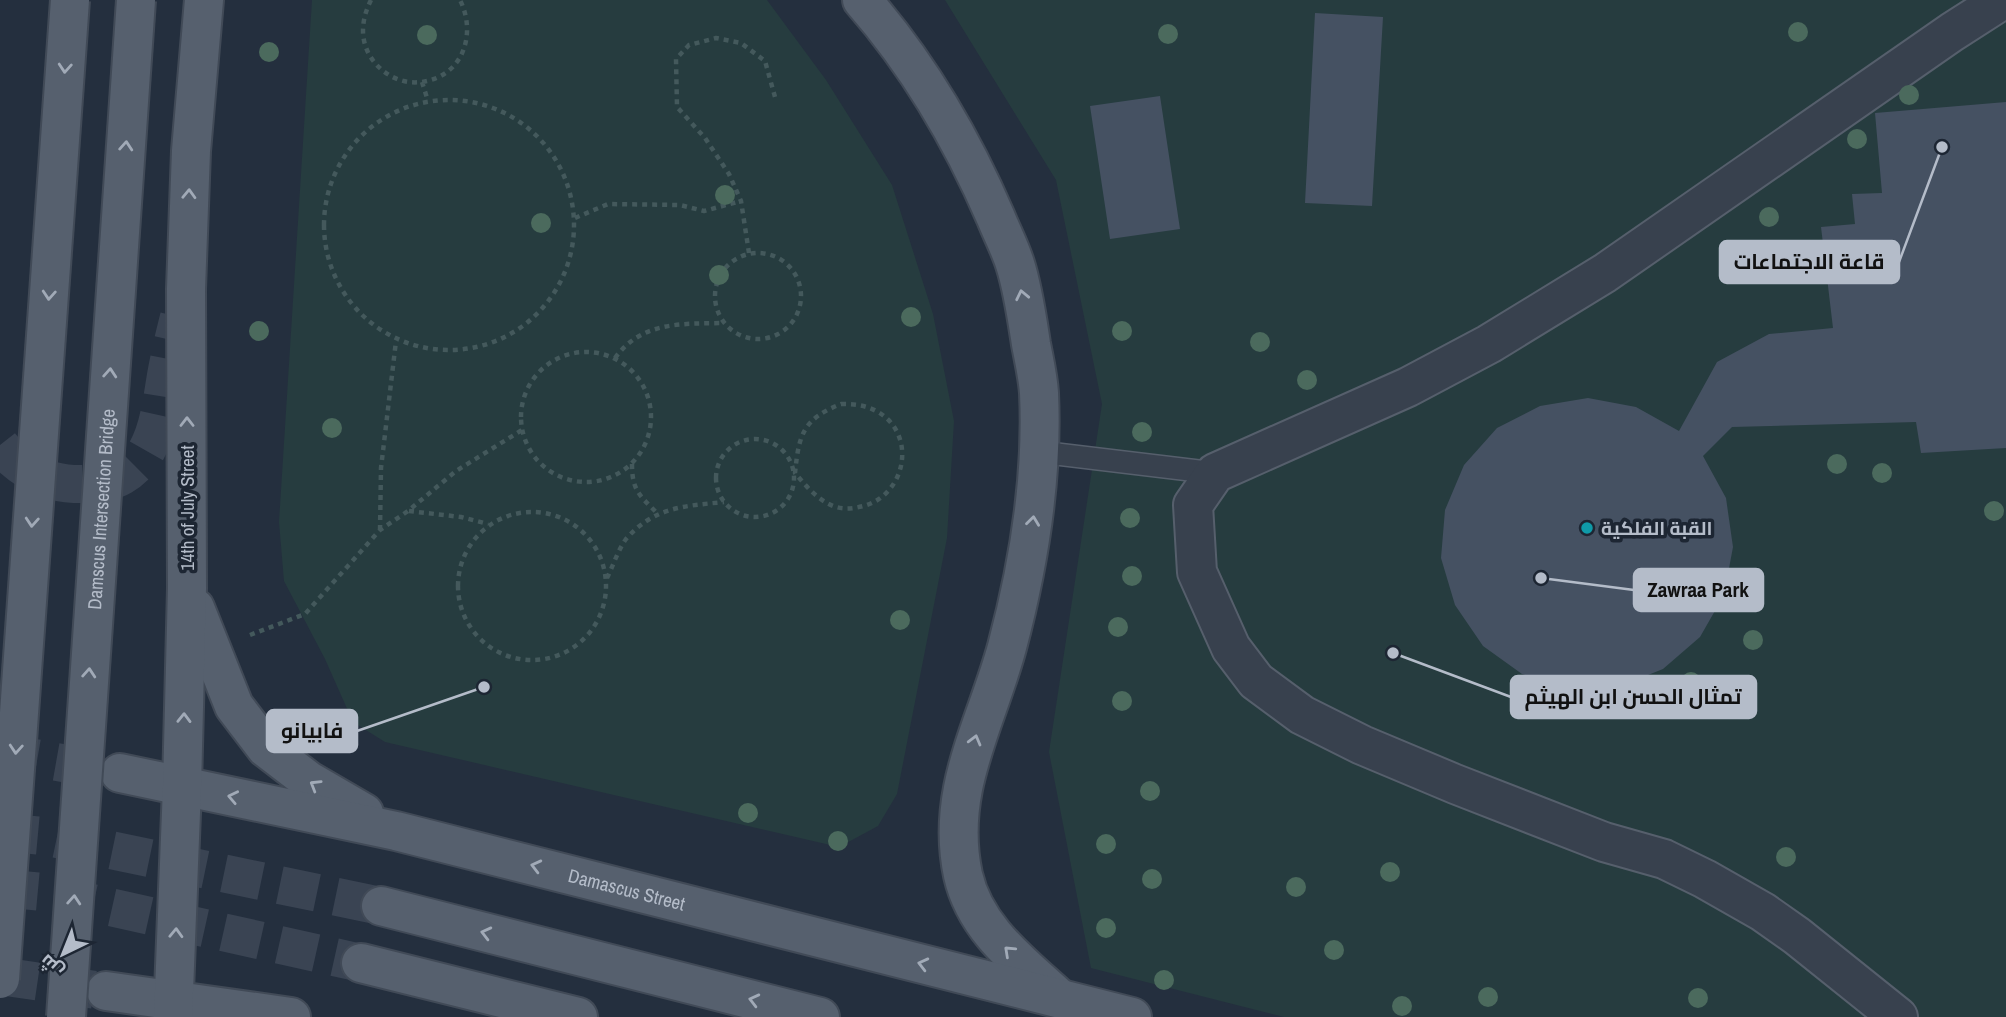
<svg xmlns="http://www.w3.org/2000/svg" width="2006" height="1017" font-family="'Archivo Narrow',Cairo,sans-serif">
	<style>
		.green { fill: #263c3f }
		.building { fill: #455162 }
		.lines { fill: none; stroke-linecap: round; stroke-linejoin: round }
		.primary-tunnel { stroke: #3a4453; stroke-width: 38; stroke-dasharray: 38 19; stroke-linecap: butt }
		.lane-casing { stroke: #565f6c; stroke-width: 24 }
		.street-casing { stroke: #565f6c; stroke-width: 42 }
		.primary-casing { stroke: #414a57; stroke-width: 42 }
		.path { stroke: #44595c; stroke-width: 4.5; stroke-dasharray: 5 5; stroke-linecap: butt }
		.lane { stroke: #38414e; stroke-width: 21 }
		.street { stroke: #38414e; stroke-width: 38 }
		.primary { stroke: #56606e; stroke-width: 38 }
		.primary-bridge-casing { stroke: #414a57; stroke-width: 42; stroke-linecap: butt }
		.primary-bridge { stroke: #56606e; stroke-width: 38 }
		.tree { fill: #4b6a5d }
		.oneway { stroke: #a1aab7 }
		.culture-dot { fill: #0f9aa8; stroke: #1d2633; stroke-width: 2.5 }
		.labels { text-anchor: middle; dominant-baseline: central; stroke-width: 7; stroke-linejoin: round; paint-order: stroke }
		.street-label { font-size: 19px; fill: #b4bcc9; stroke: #1d2633 }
		.poi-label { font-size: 19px; font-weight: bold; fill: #b4bcc9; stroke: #1d2633; text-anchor: start }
		.leader { fill: none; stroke: #b4bcc9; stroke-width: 2.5 }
		.callout-dot { fill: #b4bcc9; stroke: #1d2633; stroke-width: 2.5 }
		.callout { fill: #b4bcc9; stroke: #b4bcc9; stroke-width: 2.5 }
		.callout-label { font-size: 21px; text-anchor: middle; font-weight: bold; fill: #111 }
	</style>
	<rect width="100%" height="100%" fill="#242f3e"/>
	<path class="green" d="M312 0H767L826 80 892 185 933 314 954 421 947 538 897 794 878 826 839 847 385 742 353 722 325 659 284 581 279 522Z
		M945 0H2006V1017H1284L1091 968 1049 752 1102 404 1056 180Z"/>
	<path class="building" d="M1315 13 1383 17 1372 206 1305 203Z
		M1160 96 1180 229 1110 239 1090 106Z
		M2006 102V448L1921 453 1916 422 1732 427 1703 456 1726 498 1733 547 1724 595 1700 637 1663 669 1618 687 1568 689 1522 674 1483 646 1455 605 1441 558 1445 510 1464 465 1497 428 1540 406 1588 398 1636 407 1679 431 1717 362 1769 334 1833 328 1821 227 1855 224 1852 194 1882 193 1875 113Z"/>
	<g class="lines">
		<path class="primary-tunnel" d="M0 445C18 468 44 483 74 484 89 484 109 484 122 476 160 454 160 403 168 365 171 349 175 333 179 317
			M0 752 114 772
			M0 832 43 836 381 906
			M0 888 43 892 361 963
			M0 976 102 991"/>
		<defs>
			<path id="lane" d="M1040 452 1215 473"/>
			<path id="street" d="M1898 1017 1797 936 1763 912 1705 879 1664 859 1604 842 1455 784 1362 745 1302 715 1256 681 1231 648 1197 572 1193 505 1215 473 1408 387 1489 344 1605 273 1952 32 2002 0"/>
			<g id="primary">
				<path d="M862 0C919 65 962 139 996 218 1002 233 1010 248 1015 264 1023 289 1027 318 1031 344 1034 360 1038 377 1039 393 1043 479 1029 564 1007 647 986 725 945 790 963 875 975 929 1020 962 1059 998"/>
				<path d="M195 608 234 706 266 748 309 781 364 813"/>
				<path id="s1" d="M120 773 396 831 1132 1017"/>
				<path d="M381 906 820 1017"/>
				<path d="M361 963 578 1017"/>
				<path d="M106 991 291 1017"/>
				<path d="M173 1017 182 787 187 588 186 289 191 151 204 0"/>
			</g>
		</defs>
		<use href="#lane" class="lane-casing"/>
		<use href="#street" class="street-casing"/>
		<use href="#primary" class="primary-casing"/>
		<path class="path" d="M371 0C366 10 363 20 363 31 363 61 392 86 421 82 463 77 477 34 460 0
			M422 82 428 101
			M324 225a125 125 0 1 1 250 0a125 125 0 1 1-250 0Z
			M575 218 608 204 680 205 704 211 741 201
			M715 296a43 43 0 1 1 86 0a43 43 0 1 1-86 0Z
			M749 253 741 201 729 174 705 138 677 107 676 59 689 45 716 38 741 43 765 61 775 97
			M521 417a65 65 0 1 1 130 0a65 65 0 1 1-130 0Z
			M615 358C642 321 681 324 723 323
			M841 404C854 404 866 405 878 412 916 434 907 491 867 505 857 508 846 510 836 507 818 501 806 486 795 473 799 434 803 419 841 404Z
			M716 478a39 39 0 1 1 78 0a39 39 0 1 1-78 0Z
			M632 464C632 490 639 495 657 513
			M409 511 461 517 488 524
			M458 586a74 74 0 1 1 148 0a74 74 0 1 1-148 0Z
			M380 530 381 468 396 341
			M607 578C613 566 618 550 626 539 654 507 684 506 724 502
			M250 635 305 614 380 530 408 511 456 471 522 430"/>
		<use href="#lane" class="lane"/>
		<use href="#street" class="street"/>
		<use href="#primary" class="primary"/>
		<defs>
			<g id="primary-bridge">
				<path d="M0 979 70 0"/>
				<path id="s2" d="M66 1017 136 0"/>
			</g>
		</defs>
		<use href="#primary-bridge" class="primary-bridge-casing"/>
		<use href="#primary-bridge" class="primary-bridge"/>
	</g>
	<g class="tree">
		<circle cx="1798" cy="32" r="10"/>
		<circle cx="1168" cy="34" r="10"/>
		<circle cx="427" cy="35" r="10"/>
		<circle cx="269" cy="52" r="10"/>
		<circle cx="1909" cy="95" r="10"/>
		<circle cx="1857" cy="139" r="10"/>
		<circle cx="725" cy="195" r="10"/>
		<circle cx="1769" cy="217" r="10"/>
		<circle cx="541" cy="223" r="10"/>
		<circle cx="719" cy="275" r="10"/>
		<circle cx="911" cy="317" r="10"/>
		<circle cx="259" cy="331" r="10"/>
		<circle cx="1122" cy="331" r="10"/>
		<circle cx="1260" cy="342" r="10"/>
		<circle cx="1307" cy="380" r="10"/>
		<circle cx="332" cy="428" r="10"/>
		<circle cx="1142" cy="432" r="10"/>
		<circle cx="1837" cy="464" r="10"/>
		<circle cx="1882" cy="473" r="10"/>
		<circle cx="1994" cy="511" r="10"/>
		<circle cx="1130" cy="518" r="10"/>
		<circle cx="1132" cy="576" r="10"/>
		<circle cx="900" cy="620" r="10"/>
		<circle cx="1118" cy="627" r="10"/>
		<circle cx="1753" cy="640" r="10"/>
		<circle cx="1691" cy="682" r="10"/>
		<circle cx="1122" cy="701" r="10"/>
		<circle cx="1150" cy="791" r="10"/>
		<circle cx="748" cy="813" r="10"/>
		<circle cx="838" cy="841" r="10"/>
		<circle cx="1106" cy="844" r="10"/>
		<circle cx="1786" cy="857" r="10"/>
		<circle cx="1390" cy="872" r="10"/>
		<circle cx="1152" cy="879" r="10"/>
		<circle cx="1296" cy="887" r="10"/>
		<circle cx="1106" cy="928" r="10"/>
		<circle cx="1334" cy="950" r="10"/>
		<circle cx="1164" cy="980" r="10"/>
		<circle cx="1488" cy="997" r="10"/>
		<circle cx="1698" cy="998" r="10"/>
		<circle cx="1402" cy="1006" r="10"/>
	</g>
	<defs><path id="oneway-chevron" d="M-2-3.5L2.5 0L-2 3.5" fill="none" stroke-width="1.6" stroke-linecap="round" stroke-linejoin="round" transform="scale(1.75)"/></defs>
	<g class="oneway">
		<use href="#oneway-chevron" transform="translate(65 68) rotate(94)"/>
		<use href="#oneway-chevron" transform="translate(126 146) rotate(-86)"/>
		<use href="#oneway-chevron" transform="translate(189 194) rotate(-88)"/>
		<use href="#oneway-chevron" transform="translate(49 295) rotate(94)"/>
		<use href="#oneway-chevron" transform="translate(1022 295) rotate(-102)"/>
		<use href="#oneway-chevron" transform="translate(110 373) rotate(-86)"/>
		<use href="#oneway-chevron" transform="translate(187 422) rotate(-90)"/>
		<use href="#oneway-chevron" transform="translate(1033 521) rotate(-83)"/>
		<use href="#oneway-chevron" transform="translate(32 522) rotate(94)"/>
		<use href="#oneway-chevron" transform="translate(89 673) rotate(-86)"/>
		<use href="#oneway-chevron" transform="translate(184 718) rotate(-89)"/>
		<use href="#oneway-chevron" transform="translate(975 740) rotate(-75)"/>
		<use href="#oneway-chevron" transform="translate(16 749) rotate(94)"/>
		<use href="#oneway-chevron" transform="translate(315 785) rotate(-149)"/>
		<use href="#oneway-chevron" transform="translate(233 797) rotate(-168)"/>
		<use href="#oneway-chevron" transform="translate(536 866) rotate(-166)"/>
		<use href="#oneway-chevron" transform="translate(74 900) rotate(-86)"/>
		<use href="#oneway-chevron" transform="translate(176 933) rotate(-88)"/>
		<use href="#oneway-chevron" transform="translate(486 933) rotate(-166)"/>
		<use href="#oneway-chevron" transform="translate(1009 951) rotate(-137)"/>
		<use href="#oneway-chevron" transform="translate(923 964) rotate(-166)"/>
		<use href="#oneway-chevron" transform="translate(754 1000) rotate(-166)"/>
	</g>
	<circle class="culture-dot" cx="1587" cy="528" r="7"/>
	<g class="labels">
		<g class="street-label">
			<text stroke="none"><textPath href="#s2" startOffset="509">Damscus Intersection Bridge</textPath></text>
			<text transform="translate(187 508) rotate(-90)">14th of July Street</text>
			<text stroke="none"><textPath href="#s1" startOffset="520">Damascus Street</textPath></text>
		</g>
		<g class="poi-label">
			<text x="1601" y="528">القبة الفلكية</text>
		</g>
	</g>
	<path class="leader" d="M1942 147L1899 262M1541 578L1634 590M1393 653L1511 697M484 687L357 731"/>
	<g class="callout-dot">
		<circle cx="1942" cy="147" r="7"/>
		<circle cx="1541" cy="578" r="7"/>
		<circle cx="1393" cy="653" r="7"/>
		<circle cx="484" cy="687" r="7"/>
	</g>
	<g class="callout">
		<rect x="1720" y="241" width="179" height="42" rx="7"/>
		<rect x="1634" y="569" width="129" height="42" rx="7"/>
		<rect x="1511" y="676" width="245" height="42" rx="7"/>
		<rect x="267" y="710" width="90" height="42" rx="7"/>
	</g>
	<g class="callout-label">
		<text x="1809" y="269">قاعة الاجتماعات</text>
		<text x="1698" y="597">Zawraa Park</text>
		<text x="1633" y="704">تمثال الحسن ابن الهيثم</text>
		<text x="312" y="738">فابيانو</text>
	</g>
	<g transform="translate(63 954) rotate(223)" stroke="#1d2633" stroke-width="5" paint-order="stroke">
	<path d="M0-5L12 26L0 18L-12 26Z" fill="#b4bcc9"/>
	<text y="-10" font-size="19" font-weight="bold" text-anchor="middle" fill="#b4bcc9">ش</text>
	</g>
</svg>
